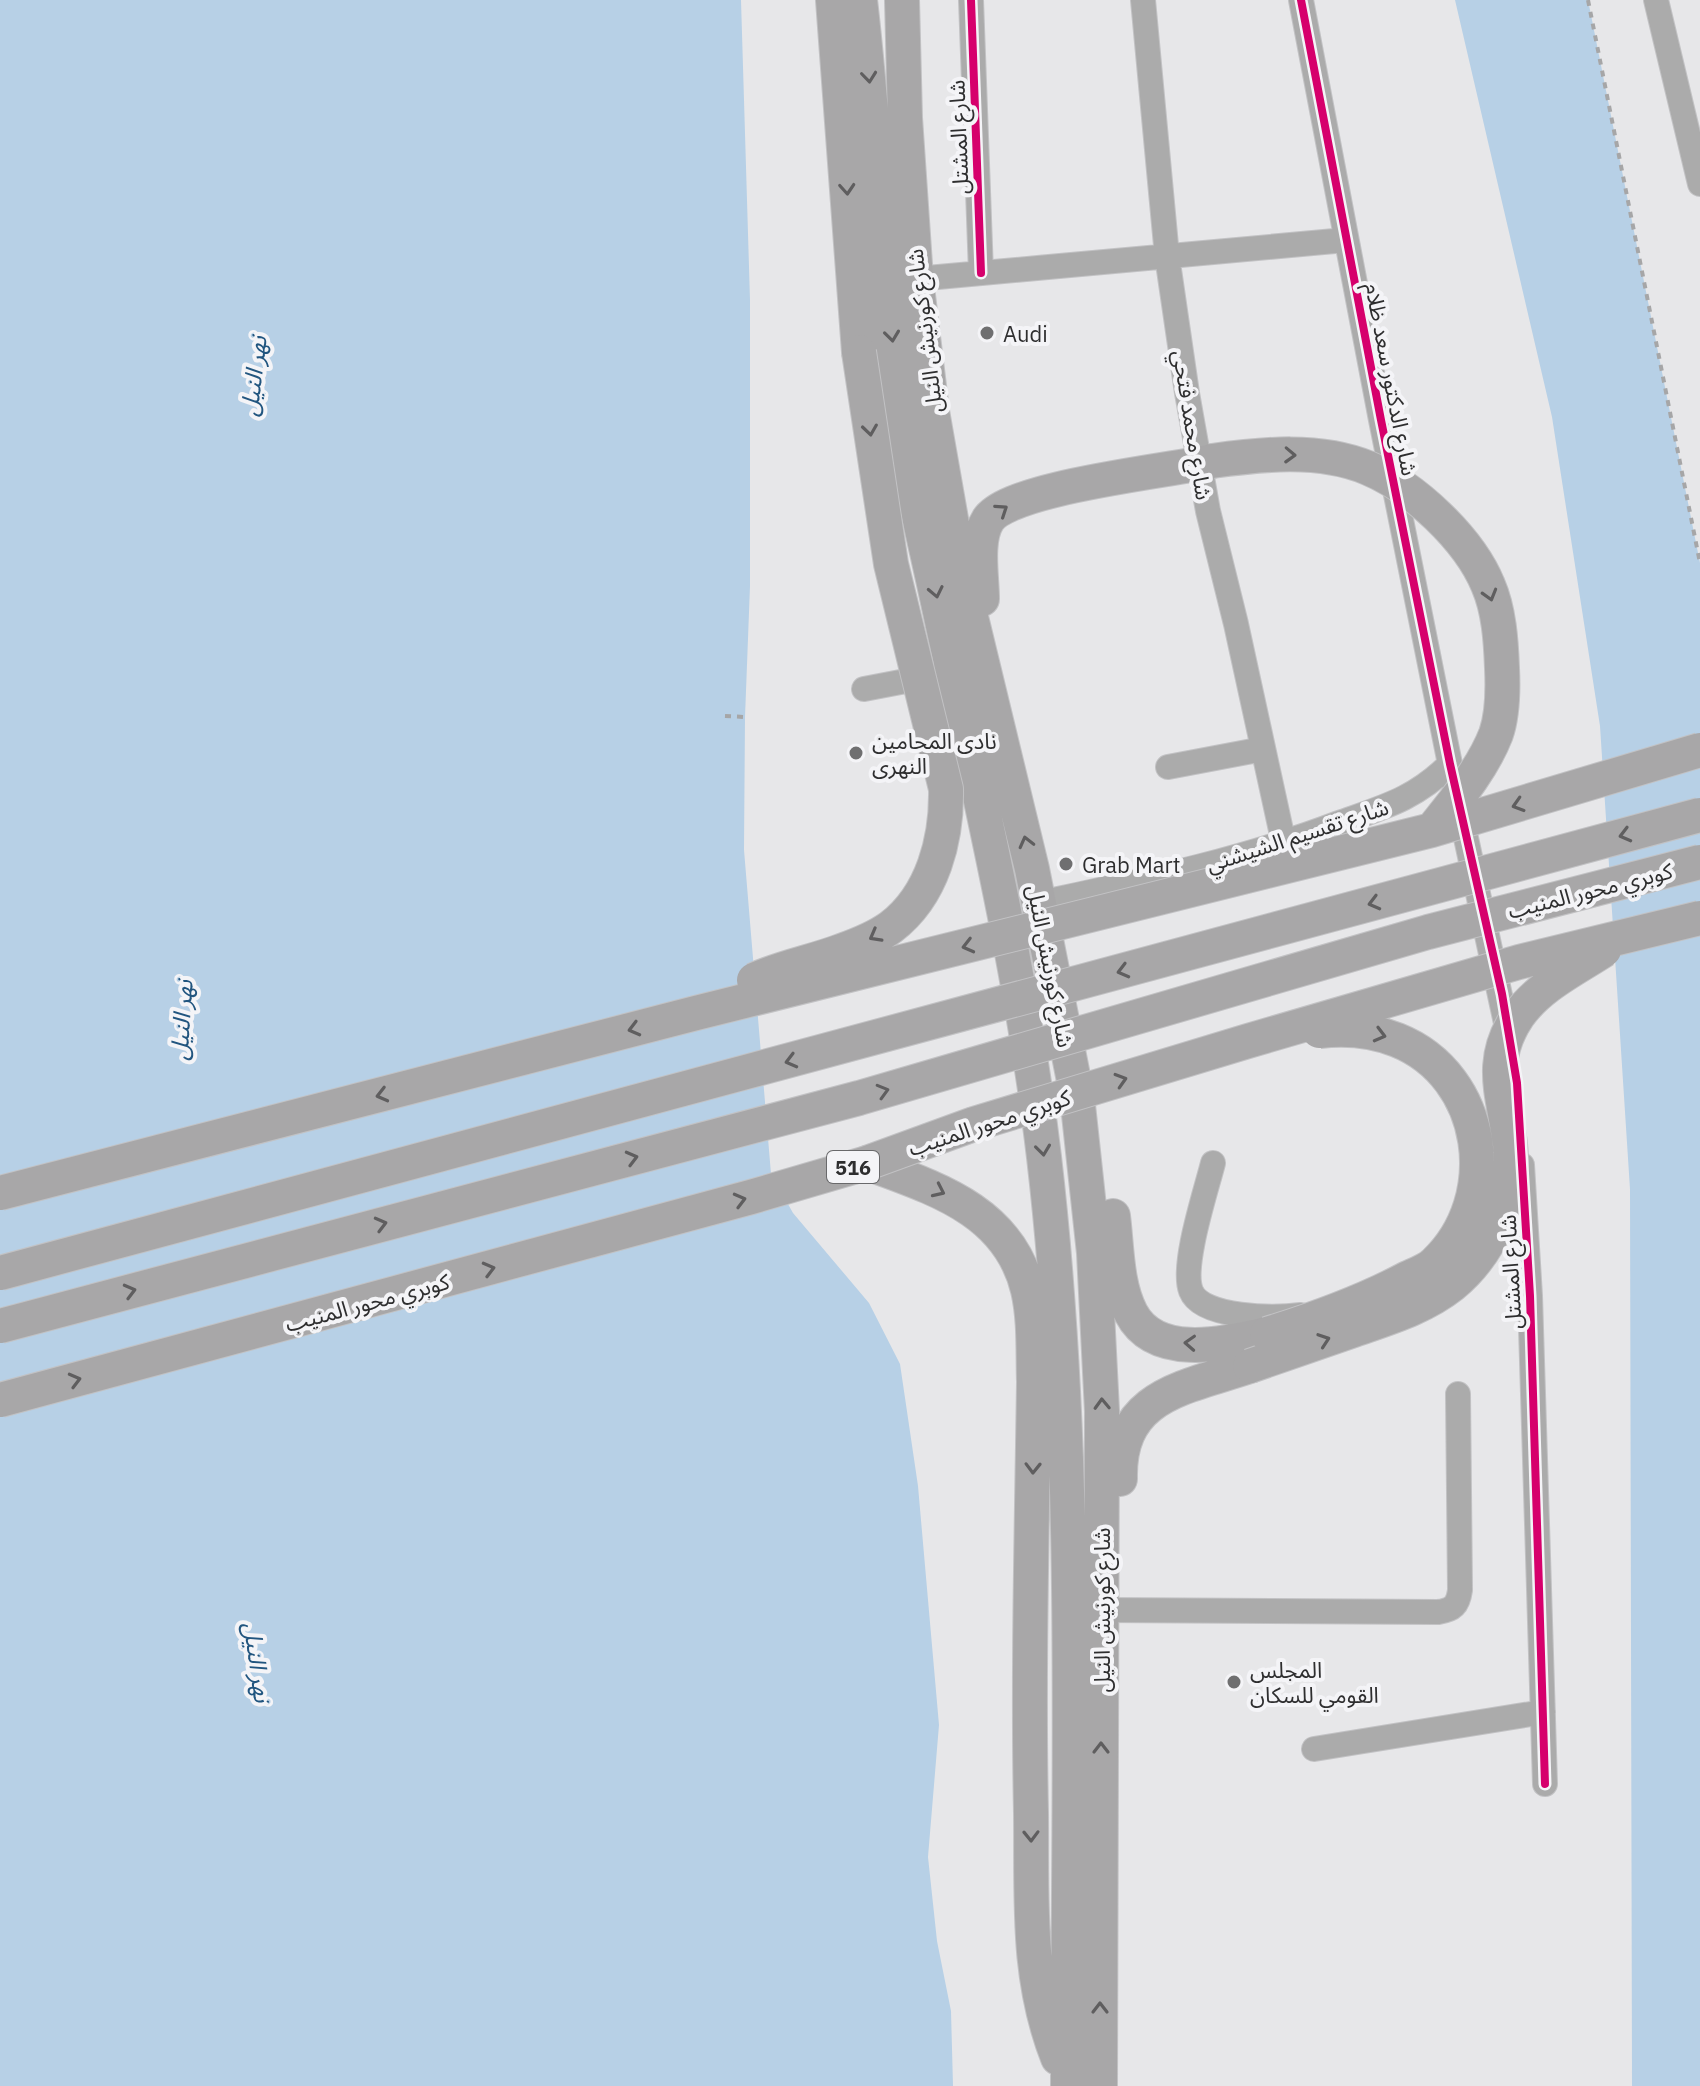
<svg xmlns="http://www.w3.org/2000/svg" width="1700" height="2086" font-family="'IBM Plex Sans','Noto Sans Arabic',sans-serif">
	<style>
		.water { fill: #b7d0e6 }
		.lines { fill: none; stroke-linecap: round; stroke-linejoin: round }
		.minor-casing { stroke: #c2c2c4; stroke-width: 26 }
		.highway-casing { stroke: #c2c2c4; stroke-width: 36 }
		.path { stroke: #a6a6a7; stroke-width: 4; stroke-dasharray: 6 6; stroke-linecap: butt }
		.minor { stroke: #ababab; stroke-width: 24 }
		.highway { stroke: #a8a7a8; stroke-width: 34 }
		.highway-bridge-casing { stroke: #c2c2c4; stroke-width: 36; stroke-linecap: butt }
		.highway-bridge { stroke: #a8a7a8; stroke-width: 34 }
		.cycleway-casing { stroke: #f4f4f7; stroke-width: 13 }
		.cycleway { stroke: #d6006c; stroke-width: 8 }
		.oneway { stroke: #5f5e5f }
		.poi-dot { fill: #6f6f70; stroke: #f4f4f7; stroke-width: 3 }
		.labels { text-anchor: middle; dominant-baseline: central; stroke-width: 8; stroke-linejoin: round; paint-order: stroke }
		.shield { fill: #f4f4f7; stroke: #69696b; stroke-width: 2 }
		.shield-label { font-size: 20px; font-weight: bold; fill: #2e2e2f }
		.street-label { font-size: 22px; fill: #2e2e2f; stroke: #f4f4f7 }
		.poi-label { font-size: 22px; fill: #2e2e2f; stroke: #f4f4f7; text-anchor: start }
		.water-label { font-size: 24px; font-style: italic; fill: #21557f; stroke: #f4f4f7 }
	</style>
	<rect width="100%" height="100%" fill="#e7e7e9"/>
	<path class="water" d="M0 0H741L750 300V586L745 717 744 850 771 1174 793 1213 869 1303 900 1364 918 1486 939 1725 928 1857 937 1941 951 2011 953 2086H0Z
		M1455 0H1588L1700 563V2086H1632L1630 1189 1600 726 1552 417Z"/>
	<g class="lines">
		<defs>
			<path id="minor" d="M971 0 981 273
				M1143 0 1167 256 1187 393 1208 511 1236 624 1284 844
				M1301 0 1381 420 1450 764 1509 1037
				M1656 0 1700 184
				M916 279 1346 240
				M864 689 932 676
				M1168 767 1263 749
				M1040 903C1141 881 1242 860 1339 823 1384 807 1415 799 1450 764
				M1213 1163C1206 1191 1181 1266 1191 1291 1202 1319 1276 1318 1301 1315
				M1522 1165 1530 1296 1545 1784
				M1101 1610 1438 1612C1453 1610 1458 1605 1460 1590L1458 1394
				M1314 1749 1543 1712"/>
			<path id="highway" d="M833 0 859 352
				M860 0C878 154 882 309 908 462 917 511 929 559 939 607 978 789 1022 972 1044 1157 1080 1465 1068 1776 1068 2086
				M902 0 905 118 916 279 932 411 961 576 1032 869 1077 1096 1094 1253 1102 1411 1100 2086
				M982 599C982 577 975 540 988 520 1009 487 1170 471 1212 461
				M867 1163C934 1188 1009 1210 1028 1290 1035 1320 1033 1352 1034 1382 1032 1526 1028 1669 1031 1813 1032 1898 1026 1977 1058 2058
				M1113 1216C1117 1247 1116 1284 1131 1313 1156 1361 1226 1343 1267 1334
				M1120 1479C1118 1394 1185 1388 1250 1366"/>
		</defs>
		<use href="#minor" class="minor-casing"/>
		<use href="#highway" class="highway-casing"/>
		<path class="path" d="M1588 0 1700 563
			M725 716 745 717"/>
		<use href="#minor" class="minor"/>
		<use href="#highway" class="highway"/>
		<defs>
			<path id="highway-bridge" d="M1212 461C1262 454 1320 448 1368 468 1414 487 1469 539 1488 585 1499 610 1501 641 1502 668 1503 689 1503 714 1496 734 1482 770 1455 801 1432 830
				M754 980C782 967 812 962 841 951 858 945 876 938 891 927 933 895 947 839 946 789L891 564 859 352
				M0 1193 696 1013 1432 830 1700 750
				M0 1273 1700 815
				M0 1326 859 1098 1428 932 1700 862
				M1267 1334C1316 1319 1363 1302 1408 1278 1417 1274 1428 1270 1435 1263 1503 1199 1487 1076 1397 1040 1372 1030 1345 1028 1319 1031
				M1250 1366C1285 1354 1319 1342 1354 1330 1388 1318 1423 1308 1452 1285 1492 1252 1516 1196 1510 1144 1504 1095 1487 1062 1518 1016 1539 986 1575 969 1604 950
				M0 1400 751 1197 867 1163 974 1124 1248 1041 1519 962 1700 918"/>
		</defs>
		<use href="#highway-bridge" class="highway-bridge-casing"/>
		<use href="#highway-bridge" class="highway-bridge"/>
		<defs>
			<path id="cycleway" d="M971 0 981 273
				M1301 0 1381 420 1450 764 1502 994 1517 1083 1530 1296 1545 1784"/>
		</defs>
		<use href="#cycleway" class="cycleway-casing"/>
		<use href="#cycleway" class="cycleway"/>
	</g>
	<defs><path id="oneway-chevron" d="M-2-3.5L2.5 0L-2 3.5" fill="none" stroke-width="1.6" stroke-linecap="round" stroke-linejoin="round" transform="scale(2)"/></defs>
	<g class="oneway">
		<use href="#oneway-chevron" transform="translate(869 77) rotate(84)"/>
		<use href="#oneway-chevron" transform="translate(847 189) rotate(86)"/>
		<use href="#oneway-chevron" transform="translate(892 336) rotate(83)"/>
		<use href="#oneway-chevron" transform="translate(870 430) rotate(82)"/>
		<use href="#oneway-chevron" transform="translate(1290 455) rotate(2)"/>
		<use href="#oneway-chevron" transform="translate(1002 510) rotate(-34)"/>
		<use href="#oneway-chevron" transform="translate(936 592) rotate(78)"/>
		<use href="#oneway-chevron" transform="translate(1490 595) rotate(74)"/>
		<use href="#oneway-chevron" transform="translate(1518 805) rotate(163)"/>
		<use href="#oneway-chevron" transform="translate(1625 835) rotate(165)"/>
		<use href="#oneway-chevron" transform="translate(1026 842) rotate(-104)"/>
		<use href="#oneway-chevron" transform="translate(1374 903) rotate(165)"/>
		<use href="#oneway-chevron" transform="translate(875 936) rotate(151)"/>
		<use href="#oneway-chevron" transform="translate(968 946) rotate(166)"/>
		<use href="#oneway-chevron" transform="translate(1123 971) rotate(165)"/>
		<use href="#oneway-chevron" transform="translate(634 1029) rotate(165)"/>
		<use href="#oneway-chevron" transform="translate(1380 1035) rotate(15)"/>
		<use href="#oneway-chevron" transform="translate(791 1061) rotate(165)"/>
		<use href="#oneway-chevron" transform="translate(1121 1080) rotate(-17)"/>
		<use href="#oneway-chevron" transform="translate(883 1091) rotate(-16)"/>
		<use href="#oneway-chevron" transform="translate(382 1095) rotate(166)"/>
		<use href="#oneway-chevron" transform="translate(1043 1150) rotate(83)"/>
		<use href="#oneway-chevron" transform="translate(632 1158) rotate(-15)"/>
		<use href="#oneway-chevron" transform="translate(939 1191) rotate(25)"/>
		<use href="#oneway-chevron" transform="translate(740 1200) rotate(-15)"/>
		<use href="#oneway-chevron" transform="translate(381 1224) rotate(-15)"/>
		<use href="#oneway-chevron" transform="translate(489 1269) rotate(-15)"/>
		<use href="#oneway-chevron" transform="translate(130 1291) rotate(-15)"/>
		<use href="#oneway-chevron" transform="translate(1324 1340) rotate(-19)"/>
		<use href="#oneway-chevron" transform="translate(1190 1343) rotate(-177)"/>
		<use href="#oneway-chevron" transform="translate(75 1380) rotate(-15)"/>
		<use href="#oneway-chevron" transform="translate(1102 1404) rotate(-92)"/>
		<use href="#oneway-chevron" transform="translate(1033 1468) rotate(91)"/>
		<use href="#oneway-chevron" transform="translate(1101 1748) rotate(-90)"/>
		<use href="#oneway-chevron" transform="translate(1031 1836) rotate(89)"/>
		<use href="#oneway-chevron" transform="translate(1100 2008) rotate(-90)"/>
	</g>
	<g class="poi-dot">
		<circle cx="987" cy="333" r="8"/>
		<circle cx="856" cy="753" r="8"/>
		<circle cx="1066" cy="864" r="8"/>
		<circle cx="1234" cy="1682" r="8"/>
	</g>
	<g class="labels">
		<rect class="shield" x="827" y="1151" width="52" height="32" rx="6"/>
		<g class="shield-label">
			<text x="853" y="1167">516</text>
		</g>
		<g class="street-label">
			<text transform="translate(958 137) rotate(-92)">شارع المشتل</text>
			<text transform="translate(924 331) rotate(-97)">شارع كورنيش النيل</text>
			<text transform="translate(1392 379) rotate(79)">شارع الدكتور سعد ظلام</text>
			<text transform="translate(1193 425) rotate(81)">شارع محمد فتحي</text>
			<text transform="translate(1297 835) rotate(-18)">شارع تقسيم الشيشني</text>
			<text transform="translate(1590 890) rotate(-14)">كوبري محور المنيب</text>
			<text transform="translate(1051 966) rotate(79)">شارع كورنيش النيل</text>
			<text transform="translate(989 1122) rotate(-18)">كوبري محور المنيب</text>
			<text transform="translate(1510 1272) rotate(-93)">شارع المشتل</text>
			<text transform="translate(367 1302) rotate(-15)">كوبري محور المنيب</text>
			<text transform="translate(1101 1610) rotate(-90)">شارع كورنيش النيل</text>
		</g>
		<g class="poi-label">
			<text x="1003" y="333">Audi</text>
			<text x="872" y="740">نادى المحامين<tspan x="872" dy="25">النهرى</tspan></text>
			<text x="1082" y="864">Grab Mart</text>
			<text x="1250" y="1669">المجلس<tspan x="1250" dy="25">القومي للسكان</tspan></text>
		</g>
		<g class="water-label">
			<text transform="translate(253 376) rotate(-83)">نهر النيل</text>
			<text transform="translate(181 1020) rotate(-86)">نهر النيل</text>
			<text transform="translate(258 1662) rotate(82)">نهر النيل</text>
		</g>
	</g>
</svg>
